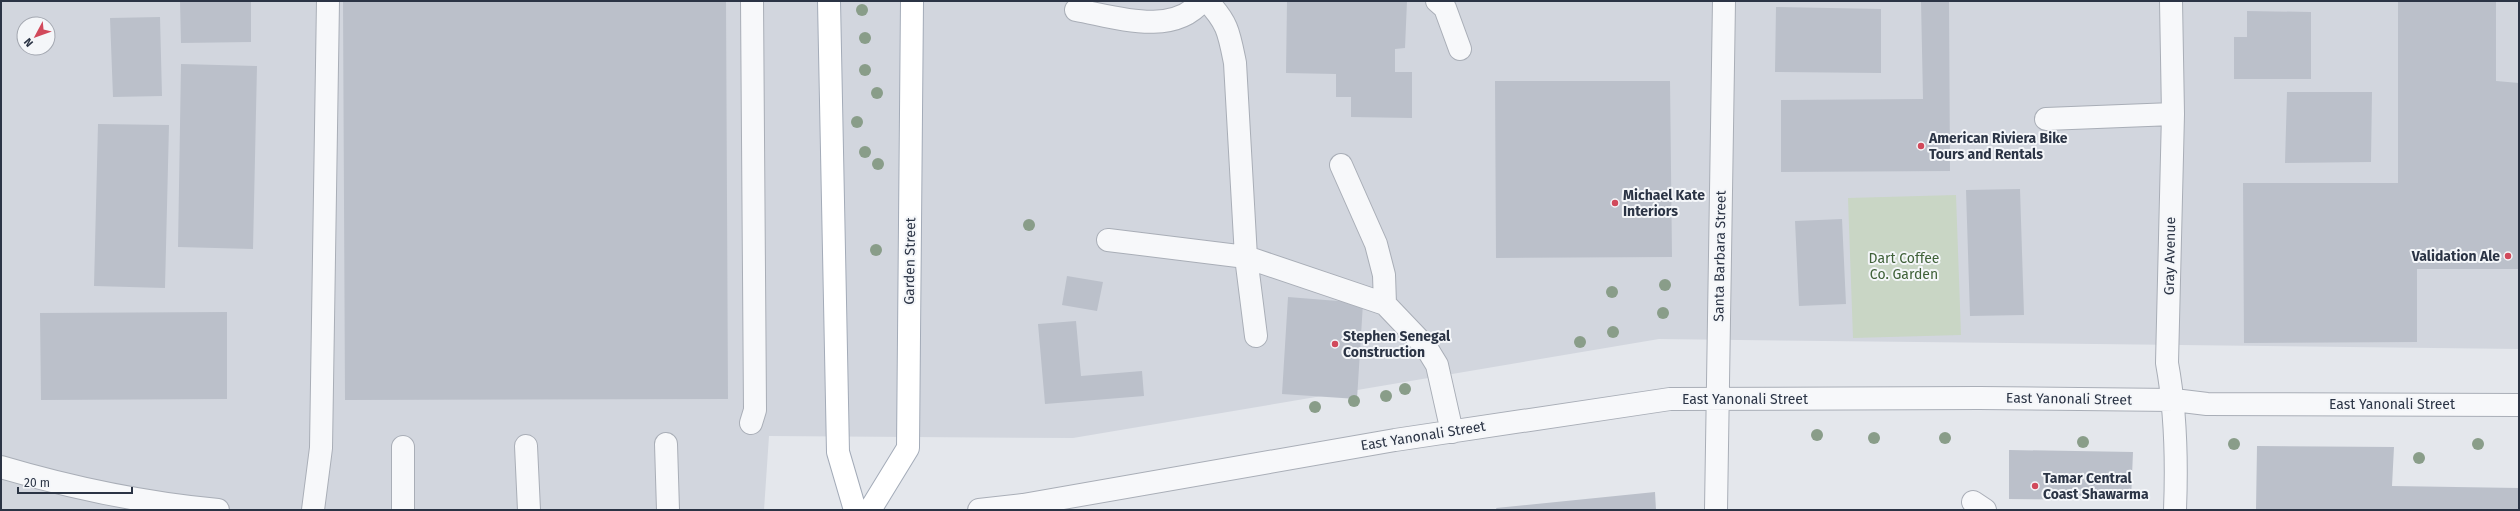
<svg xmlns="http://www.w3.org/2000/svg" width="2520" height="511" font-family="'Fira Sans',sans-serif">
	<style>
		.built { fill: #d2d6de; fill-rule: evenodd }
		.green { fill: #c9d6c5 }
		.building { fill: #bbc0ca }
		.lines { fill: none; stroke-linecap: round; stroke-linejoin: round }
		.minor-casing { stroke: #a9aeb7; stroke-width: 24 }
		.major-casing { stroke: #a3abb8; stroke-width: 24 }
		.minor { stroke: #f7f8fa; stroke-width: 22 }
		.major { stroke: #fff; stroke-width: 22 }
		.tree { fill: #899d89 }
		.poi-dot { fill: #d1495b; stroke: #f4f6f9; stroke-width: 1.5 }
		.labels { text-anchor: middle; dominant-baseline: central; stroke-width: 4; stroke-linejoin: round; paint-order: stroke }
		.poi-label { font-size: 14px; font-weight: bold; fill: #2b3445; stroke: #f4f6f9; text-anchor: start }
		.street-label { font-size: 14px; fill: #2b3445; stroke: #f4f6f9 }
		.park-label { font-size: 14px; fill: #3f6138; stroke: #f4f6f9 }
	</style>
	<rect width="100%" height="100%" fill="#e4e7ec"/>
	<path class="built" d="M1 1H2519V349L1659 339 1073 438 769 436 764 510H1ZM24 24H48V48H24Z"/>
	<path class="green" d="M1956 195 1961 335 1853 338 1848 198Z"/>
	<path class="building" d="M180 1H251V42L181 43Z
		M343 1H726L728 399 345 400Z
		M1287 1H1407L1405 48 1395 49V72H1412V118L1351 117V97H1336V74L1286 73Z
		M1921 1H1949L1950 171 1781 172V100L1923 99Z
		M2398 1H2496V81L2519 83V269H2417V342L2244 343 2243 183H2398Z
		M1776 7 1881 9V73L1775 72Z
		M2247 11 2311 12V79H2234V37H2247Z
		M160 17 162 96 113 97 110 18Z
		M181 64 257 66 253 249 178 247Z
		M1495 81H1670L1672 257 1496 258Z
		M2287 92H2372L2371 162 2285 163Z
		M98 124 169 125 165 288 94 286Z
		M2020 189 2024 315 1970 316 1966 190Z
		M1842 219 1846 304 1799 306 1795 221Z
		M1067 276 1103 282 1097 311 1062 305Z
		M1288 297 1363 303 1357 399 1282 394Z
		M227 312V399L41 400 40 313Z
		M1076 321 1081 376 1142 371 1144 396 1045 404 1038 324Z
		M2257 446 2394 447 2392 486 2519 488V510H2256Z
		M2009 450 2133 452 2131 500 2009 499Z
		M1655 492 1656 510H1497L1496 508Z"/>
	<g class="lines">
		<defs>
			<path id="minor" d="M1207 1C1228 23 1229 33 1235 63L1246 257 1385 304 1426 347 1437 365 1452 432
				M1437 1 1445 8 1460 49
				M2171 1 2173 114 2167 363C2176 412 2177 460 2175 510
				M1076 10C1116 17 1172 37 1202 1
				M2046 119 2173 114
				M1341 165 1376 244 1384 275 1385 304
				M1108 240 1246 257 1256 336
				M751 423 755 410 752 1
				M666 444 668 510
				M526 446 529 510
				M1 467C72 488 144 503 218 510
				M1973 502 1985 510
				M313 510 321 448 328 1
				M403 510V447
				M979 510 1023 505 1395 440 1670 399 1979 398 2174 400 2207 404 2519 405
				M1716 510 1724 1"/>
			<path id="major" d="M829 1 838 452 855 510
				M870 510 908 448 912 1"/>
		</defs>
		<use href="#minor" class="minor-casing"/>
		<use href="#major" class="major-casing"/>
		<use href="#minor" class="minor"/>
		<use href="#major" class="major"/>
	</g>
	<g class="tree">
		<circle cx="862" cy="10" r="6"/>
		<circle cx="865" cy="38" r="6"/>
		<circle cx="865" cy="70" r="6"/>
		<circle cx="877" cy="93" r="6"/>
		<circle cx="857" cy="122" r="6"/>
		<circle cx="865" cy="152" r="6"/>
		<circle cx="878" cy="164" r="6"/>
		<circle cx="1029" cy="225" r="6"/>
		<circle cx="876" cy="250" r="6"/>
		<circle cx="1665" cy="285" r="6"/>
		<circle cx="1612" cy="292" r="6"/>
		<circle cx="1663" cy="313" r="6"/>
		<circle cx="1613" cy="332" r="6"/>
		<circle cx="1580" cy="342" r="6"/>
		<circle cx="1405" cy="389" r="6"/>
		<circle cx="1386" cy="396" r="6"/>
		<circle cx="1354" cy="401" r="6"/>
		<circle cx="1315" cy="407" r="6"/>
		<circle cx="1817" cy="435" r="6"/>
		<circle cx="1874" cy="438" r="6"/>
		<circle cx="1945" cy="438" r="6"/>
		<circle cx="2083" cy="442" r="6"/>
		<circle cx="2234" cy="444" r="6"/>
		<circle cx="2478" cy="444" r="6"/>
		<circle cx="2419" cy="458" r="6"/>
	</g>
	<g class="poi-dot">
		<circle cx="1921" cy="146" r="4"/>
		<circle cx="1615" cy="203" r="4"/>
		<circle cx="2508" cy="256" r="4"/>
		<circle cx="1335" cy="344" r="4"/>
		<circle cx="2035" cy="486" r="4"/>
	</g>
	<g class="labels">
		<g class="poi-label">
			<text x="1929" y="138">American Riviera Bike<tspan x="1929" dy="16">Tours and Rentals</tspan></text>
			<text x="1623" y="195">Michael Kate<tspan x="1623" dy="16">Interiors</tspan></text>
			<text x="2500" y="256" text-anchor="end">Validation Ale</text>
			<text x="1343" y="336">Stephen Senegal<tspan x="1343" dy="16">Construction</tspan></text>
			<text x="2043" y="478">Tamar Central<tspan x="2043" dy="16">Coast Shawarma</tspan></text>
		</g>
		<g class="street-label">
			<text transform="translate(1720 256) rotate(-89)">Santa Barbara Street</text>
			<text transform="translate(2170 256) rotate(-89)">Gray Avenue</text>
			<text transform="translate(910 261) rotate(-89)">Garden Street</text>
			<text x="1745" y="399">East Yanonali Street</text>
			<text transform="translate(2069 399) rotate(1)">East Yanonali Street</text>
			<text x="2392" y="404">East Yanonali Street</text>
			<text transform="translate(1423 436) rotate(-9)">East Yanonali Street</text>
		</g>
		<g class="park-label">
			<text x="1904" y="258">Dart Coffee<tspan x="1904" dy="16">Co. Garden</tspan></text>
		</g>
	</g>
	<rect width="2520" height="511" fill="none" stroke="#2b3445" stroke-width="4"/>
	<g transform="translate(36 36) rotate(229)"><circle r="19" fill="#f4f6f9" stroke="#a4a8b1"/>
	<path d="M0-3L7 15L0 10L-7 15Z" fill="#d1495b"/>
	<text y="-6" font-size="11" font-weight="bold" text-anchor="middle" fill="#2b3445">N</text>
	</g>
	<path d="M18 487v6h114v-6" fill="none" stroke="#2b3445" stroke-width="2"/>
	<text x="24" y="487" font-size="12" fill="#2b3445" stroke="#f4f6f9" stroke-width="3" paint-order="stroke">20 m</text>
</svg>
